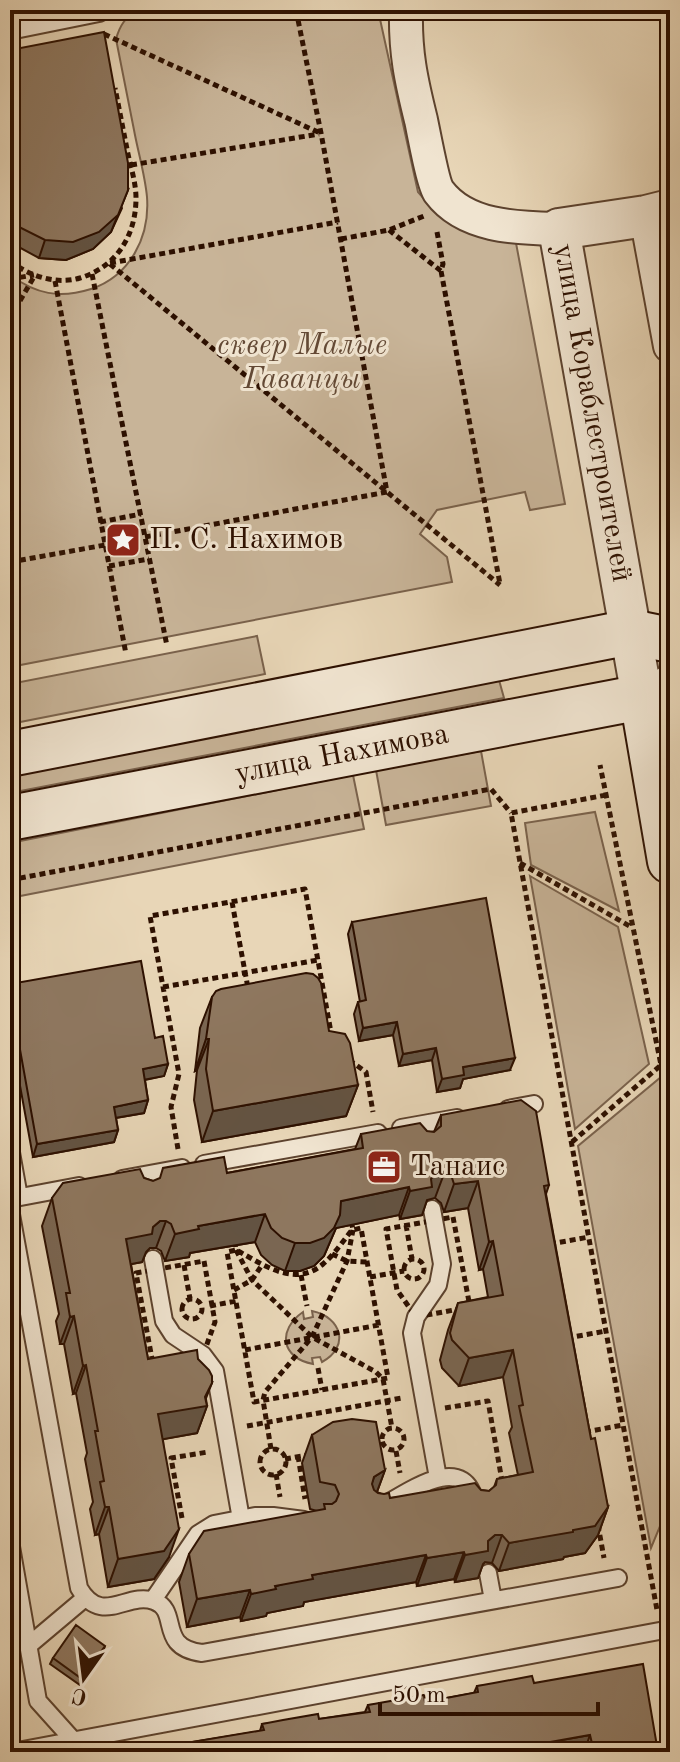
<svg xmlns="http://www.w3.org/2000/svg" width="680" height="1762" font-family="'Old Standard TT',serif">
	<style>
		.green { fill: #c8b498; stroke: #7a624c; stroke-width: 2 }
		.lines { fill: none; stroke-linecap: round; stroke-linejoin: round }
		.service-casing { stroke: #5c422e; stroke-width: 20 }
		.minor-casing { stroke: #5c422e; stroke-width: 36 }
		.tertiary-casing { stroke: #5c422e; stroke-width: 44 }
		.secondary-casing { stroke: #2d1000; stroke-width: 48 }
		.path { stroke: #2d1000; stroke-width: 5; stroke-dasharray: 6 4; stroke-linecap: butt }
		.service { stroke: #f0e4d0; stroke-width: 16 }
		.minor { stroke: #f0e4d0; stroke-width: 32 }
		.tertiary { stroke: #f0e4d0; stroke-width: 40 }
		.secondary { stroke: #f0e4d0; stroke-width: 44 }
		.wall { fill: #7a6652; stroke: #2d1000; stroke-width: 2 }
		.shaded-wall { fill: #635342; stroke: #2d1000; stroke-width: 2 }
		.building { fill: #8e775f; stroke: #2d1000; stroke-width: 2 }
		.labels { text-anchor: middle; dominant-baseline: central; stroke-width: 6; stroke-linejoin: round; paint-order: stroke }
		.park-label { font-size: 30px; font-style: italic; fill: #634935; stroke: #f0e4d0 }
		.street-label { font-size: 30px; fill: #2d1000; stroke: #f0e4d0 }
		.poi-label { font-size: 30px; fill: #2d1000; stroke: #f0e4d0; text-anchor: start }
	</style>
	<rect width="100%" height="100%" fill="#e8d6b7"/>
	<filter id="stains"><feTurbulence type="fractalNoise" baseFrequency=".0025" numOctaves="4"/><feColorMatrix values="0 0 0 0 .2 0 0 0 0 .09 0 0 0 0 .02 0 0 0 .5 -.17"/></filter>
	<radialGradient id="worn" r=".72"><stop offset=".6" stop-color="#630" stop-opacity="0"/><stop offset="1" stop-color="#630" stop-opacity=".3"/></radialGradient>
	<path class="green" d="M137 10H378L418 192 432 208 443 215 516 243 565 504 530 510 525 492 437 510 420 534 447 557 452 582 10 667V275C36 294 59 299 91 289 130 276 150 237 147 197 145 175 138 152 134 130 128 99 122 69 116 39 120 25 125 18 137 10Z
		M257 636 265 674 10 724V684Z
		M499 680 504 698 10 793V773Z
		M481 751 491 806 386 825 376 770Z
		M353 775 364 829 10 898V843Z
		M595 812 619 911 531 865 525 823Z
		M530 876 618 927 649 1064 575 1129Z
		M670 1076V1502L651 1548 578 1146 661 1077Z
		M312 1311C342 1317 350 1347 322 1362L320 1357 312 1358 313 1364C281 1358 277 1330 303 1312L304 1319 313 1317Z"/>
	<g class="lines">
		<defs>
			<path id="service" d="M10 31 99 13 105 10
				M508 1109 534 1104
				M401 1128 457 1118
				M10 1147 19 1197
				M204 1164 378 1133
				M122 1179 182 1168
				M10 1199 79 1186
				M10 1209 79 1588C102 1627 127 1591 154 1601 181 1611 156 1647 202 1653L618 1578
				M432 1209 442 1264 438 1285 416 1317 412 1333 438 1478
				M153 1259 164 1321 173 1335 203 1355 215 1371 241 1519
				M381 1507C408 1492 465 1450 475 1503
				M10 1541 38 1701 73 1740 76 1752
				M488 1573 493 1600
				M153 1600 198 1534 214 1524 255 1516H273L304 1520
				M28 1646 85 1598
				M12 1752 670 1629"/>
			<path id="minor" d="M406 10C405 52 411 80 421 120 424 134 433 184 439 192 466 228 519 228 559 229
				M646 216 670 346
				M642 697 670 681"/>
			<path id="tertiary" d="M642 697 559 229 646 216 670 210"/>
			<g id="secondary">
				<path d="M10 754 631 632 670 640"/>
				<path id="s1" d="M10 818 642 697 670 861"/>
			</g>
		</defs>
		<use href="#service" class="service-casing"/>
		<use href="#minor" class="minor-casing"/>
		<use href="#tertiary" class="tertiary-casing"/>
		<use href="#secondary" class="secondary-casing"/>
		<path class="path" d="M104 34 320 133
			M131 165 319 134
			M389 230 441 271
			M437 232 443 264 441 271 500 584
			M341 239 389 230 424 216
			M10 261C29 276 56 285 80 278 116 267 136 236 136 198 136 182 130 165 127 149 123 129 119 108 115 88
			M110 263 338 222
			M110 264 500 585
			M92 274 167 646
			M10 279 34 275
			M55 281 126 654
			M10 318 35 275
			M100 522 141 514
			M145 537 387 492 321 133 296 10
			M10 562 105 545
			M109 566 149 559
			M606 795 511 813 657 1610
			M520 863 631 927
			M10 880 491 789 511 813
			M232 902 248 988
			M163 987 318 960
			M349 1060 366 1072 373 1112
			M572 1142 661 1065 600 765
			M178 1149 171 1107 179 1074 150 916 305 889 332 1038
			M453 1217 470 1307 416 1317 397 1290 386 1229Z
			M406 1225 412 1259
			M235 1241 236 1250 227 1252 254 1402 388 1378 361 1228 353 1230 351 1220
			M550 1244 589 1237
			M236 1250 252 1280 312 1337 376 1372 383 1379 392 1428
			M238 1251C264 1265 295 1288 323 1264 334 1255 343 1241 352 1230
			M332 1254 347 1261 367 1262
			M404 1269a10 10 0 1 1 20 0a10 10 0 1 1-20 0Z
			M204 1261 215 1322 203 1355 153 1364 136 1273Z
			M184 1265 190 1299
			M301 1275 307 1306
			M370 1277 404 1271
			M234 1290 252 1280 262 1265
			M182 1309a10 10 0 1 1 20 0a10 10 0 1 1-20 0Z
			M210 1306 236 1301
			M567 1338 606 1331
			M245 1350 379 1325
			M318 1368 322 1390
			M445 1408 488 1401 502 1481
			M247 1426 402 1398
			M382 1439a11 11 0 1 1 22 0a11 11 0 1 1-22 0Z
			M585 1432 623 1425
			M271 1449 263 1400 265 1392 312 1337 347 1261 353 1230
			M260 1462a13 13 0 1 1 26 0a13 13 0 1 1-26 0Z
			M396 1451 400 1473
			M298 1456 305 1499
			M285 1459 308 1455
			M276 1474 280 1497
			M182 1518 171 1458 208 1452
			M598 1525 604 1558
			M664 1651 670 1681"/>
		<use href="#service" class="service"/>
		<use href="#minor" class="minor"/>
		<use href="#tertiary" class="tertiary"/>
		<use href="#secondary" class="secondary"/>
	</g>
	<path class="wall" d="M10 50 122 208 111 232 93 249 66 260 39 258 13 244 10 241Z
		M352 922 510 1070 463 1079 460 1088 437 1092 432 1060 399 1066 393 1035 359 1041 354 1014 358 1002H360L348 934Z
		M10 984 155 1038 168 1064 164 1076 145 1080 148 1100 144 1113 116 1118 118 1130 114 1142 33 1157 10 1031Z
		M212 997 329 1031 358 1085 346 1116 202 1142 194 1100 197 1070 195 1071 200 1028Z
		M441 1115 549 1185 546 1194 591 1439 608 1507 598 1535 585 1553 564 1557 563 1559 499 1571 492 1563 485 1562 483 1564 478 1578 455 1582 454 1579 417 1586 416 1582 304 1602 303 1606 267 1613 266 1616 241 1621 240 1617 187 1627 179 1582 189 1554 317 1511 310 1509 302 1463 312 1435 385 1470 377 1492 390 1498 481 1490 489 1491 494 1487 497 1479 518 1475 509 1433 512 1427 503 1377 459 1386 442 1368 440 1360 448 1330 458 1303 488 1297 483 1269 479 1270 468 1208 444 1212 441 1203 435 1198H429L427 1200 422 1215 400 1219 399 1215 336 1228 324 1256 314 1266 300 1271H285L272 1265 261 1255 255 1242 190 1253 189 1257 165 1261 161 1251 156 1248H150L146 1252 142 1262 131 1264 148 1359 206 1399 207 1406 197 1433 163 1439 169 1557 154 1579 108 1587 99 1534 95 1535 90 1509 93 1502 85 1459 87 1453 76 1393 73 1394 64 1344H60L56 1321 59 1314 42 1226 52 1198 144 1178 153 1181 227 1173 355 1149 361 1134 434 1132Z
		M103 1652 80 1685 50 1664 53 1658Z
		M534 1683 658 1752H155L156 1748 260 1731 262 1724 319 1719 365 1712 368 1705 425 1702 474 1693 477 1686Z"/>
	<path class="shaded-wall" d="M128 190 111 232 93 249 66 260 39 258 45 240Z
		M397 1022 393 1035 359 1041 363 1028Z
		M206 1039H209L197 1070 195 1071Z
		M436 1048 432 1060 399 1066 403 1054Z
		M515 1058 510 1070 463 1079 460 1088 437 1092 442 1079 463 1067Z
		M168 1064 164 1076 138 1081 143 1069Z
		M358 1085 346 1116 202 1142 213 1111Z
		M148 1100 144 1113 109 1119 114 1107Z
		M118 1130 114 1142 33 1157 37 1144Z
		M439 1171H445L435 1198 427 1200 422 1215 400 1219 410 1191 431 1179 434 1174Z
		M478 1181 468 1208 444 1212 454 1184Z
		M409 1187 399 1215 336 1228 324 1256 314 1266 300 1271H285L295 1243 341 1201Z
		M265 1214 255 1242 190 1253 189 1257 165 1261 175 1234 198 1226Z
		M160 1221H166L156 1248H150L146 1252 142 1262 116 1267 126 1239 153 1227Z
		M493 1241 483 1269 479 1270 489 1242Z
		M74 1316 64 1344H60L70 1317Z
		M513 1350 503 1377 459 1386 469 1358Z
		M86 1365 76 1393 73 1394 83 1366Z
		M212 1383 203 1406H207L197 1433 148 1442 158 1414Z
		M385 1470 375 1497 364 1505 374 1477Z
		M105 1507H109L99 1534 95 1535Z
		M608 1507 598 1535 585 1553 564 1557 563 1559 499 1571 509 1543 573 1530Z
		M179 1529 169 1557 154 1579 108 1587 118 1559Z
		M495 1535H502L492 1563 485 1562 483 1564 478 1578 455 1582 465 1555 488 1541Z
		M464 1552 454 1579 417 1586 427 1558Z
		M426 1555 416 1582 304 1602 303 1606 267 1613 266 1616 241 1621 251 1594 312 1575Z
		M250 1590 240 1617 187 1627 197 1599Z
		M105 1646 103 1652 80 1685 82 1679Z
		M590 1735 584 1752H494Z"/>
	<path class="building" d="M104 32 128 163V190L118 215 99 232 73 242 45 240 19 227 10 215V50Z
		M486 898 515 1058 463 1067 464 1075 442 1079 436 1048 403 1054 397 1022 363 1028 358 1002 366 1000 352 922Z
		M141 961 155 1038 163 1036 168 1064 143 1069 148 1100 114 1107 118 1130 37 1144 10 994V984Z
		M306 973 313 974 318 978 321 983 329 1031 345 1034 350 1043 358 1085 213 1111 206 1069 209 1039H206L212 997 216 991 221 989Z
		M521 1100 536 1111 549 1185 544 1186 591 1439 595 1438 608 1507 595 1526 573 1530V1532L509 1543 502 1535H495L488 1541V1551L465 1555 464 1552 427 1558 426 1555 312 1575 313 1579 275 1586 276 1589 251 1594 250 1590 197 1599 189 1554 204 1531 325 1509 324 1504H332L336 1501 339 1494 335 1485 320 1482 312 1435 333 1422 352 1419 376 1422 385 1470 374 1477 372 1484 374 1490 378 1493 384 1494 389 1493 390 1498 475 1483 481 1490 489 1491 496 1485 497 1479 533 1472 523 1425 519 1406 523 1405 513 1350 469 1358 452 1340 450 1333 458 1303 503 1295 493 1241 489 1242 478 1181 454 1184 451 1175 445 1171H439L434 1174 431 1179 432 1187 410 1191 409 1187 341 1201 340 1215 334 1228 324 1238 310 1243H295L282 1238 271 1228 265 1214 198 1226 199 1229 175 1234 171 1224 166 1221H160L153 1227 152 1234 126 1239 148 1359 197 1350 198 1359 209 1370 212 1376V1383L205 1397 207 1406 158 1414 179 1529 164 1551 118 1559 109 1507H105L100 1482 104 1481 95 1431H98L86 1365 83 1366 74 1316 70 1317 66 1293H70L52 1198 63 1183 140 1169 144 1178 153 1181 160 1178 163 1168 224 1157 227 1173 363 1148 361 1134 420 1123 427 1131 434 1132 441 1126V1115Z
		M76 1625 105 1646 82 1679 53 1658Z
		M643 1664 658 1752H594L590 1735 494 1752H157L156 1748 264 1730 262 1724 283 1720 318 1714 319 1719 370 1712 368 1705 424 1695 425 1702 478 1692 477 1686 494 1683 532 1676 534 1683Z"/>
	<defs>
		<symbol id="sight-square" viewBox="-11 -11 22 22"><rect x="-9" y="-9" width="18" height="18" rx="4" fill="#8f2418" stroke="#f0e4d0"/><path d="M0-6L1.8-2.2L6-1.7L2.9 1.2L3.7 5.4L0 3.3L-3.7 5.4L-2.9 1.2L-6-1.7L-1.8-2.2Z" fill="#fff"/></symbol>
		<symbol id="office-square" viewBox="-11 -11 22 22"><rect x="-9" y="-9" width="18" height="18" rx="4" fill="#8f2418" stroke="#f0e4d0"/><path d="M-6-3h4V-5.5h4V-3h4V5H-6ZM-1-4.5V-3h2v-1.5ZM-6 0V1H6V0Z" fill="#fff"/></symbol>
	</defs>
	<g fill-rule="evenodd">
		<use href="#sight-square" x="103" y="520" width="40" height="40"/>
		<use href="#office-square" x="364" y="1147" width="40" height="40"/>
	</g>
	<g class="labels">
		<g class="park-label">
			<text x="302" y="346">сквер Малые<tspan x="302" dy="34">Гаванцы</tspan></text>
		</g>
		<g class="street-label">
			<text transform="translate(592 413) rotate(80)">улица Кораблестроителей</text>
			<text stroke="none"><textPath href="#s1" startOffset="338">улица Нахимова</textPath></text>
		</g>
		<g class="poi-label">
			<text x="149" y="540">П. С. Нахимов</text>
			<text x="410" y="1167">Танаис</text>
		</g>
	</g>
	<rect width="680" height="1762" fill="none" stroke="#e8d6b7" stroke-width="40"/>
	<rect x="12" y="12" width="656" height="1738" fill="none" stroke="#2d1000" stroke-width="4"/>
	<rect x="20" y="20" width="640" height="1722" fill="none" stroke="#2d1000" stroke-width="2"/>
	<g transform="translate(84 1678) rotate(194)" stroke="#f0e4d0" stroke-width="6" paint-order="stroke">
	<path d="M0-6L14 30L0 20L-14 30Z" fill="#2d1000"/>
	<text y="-12" font-size="22" font-weight="bold" text-anchor="middle" fill="#2d1000">С</text>
	</g>
	<path d="M380 1702v12h218v-12" fill="none" stroke="#2d1000" stroke-width="4"/>
	<text x="392" y="1702" font-size="24" fill="#2d1000" stroke="#f0e4d0" stroke-width="6" paint-order="stroke">50 m</text>
	<rect width="100%" height="100%" filter="url(#stains)"/>
	<rect width="100%" height="100%" fill="url(#worn)"/>
</svg>
